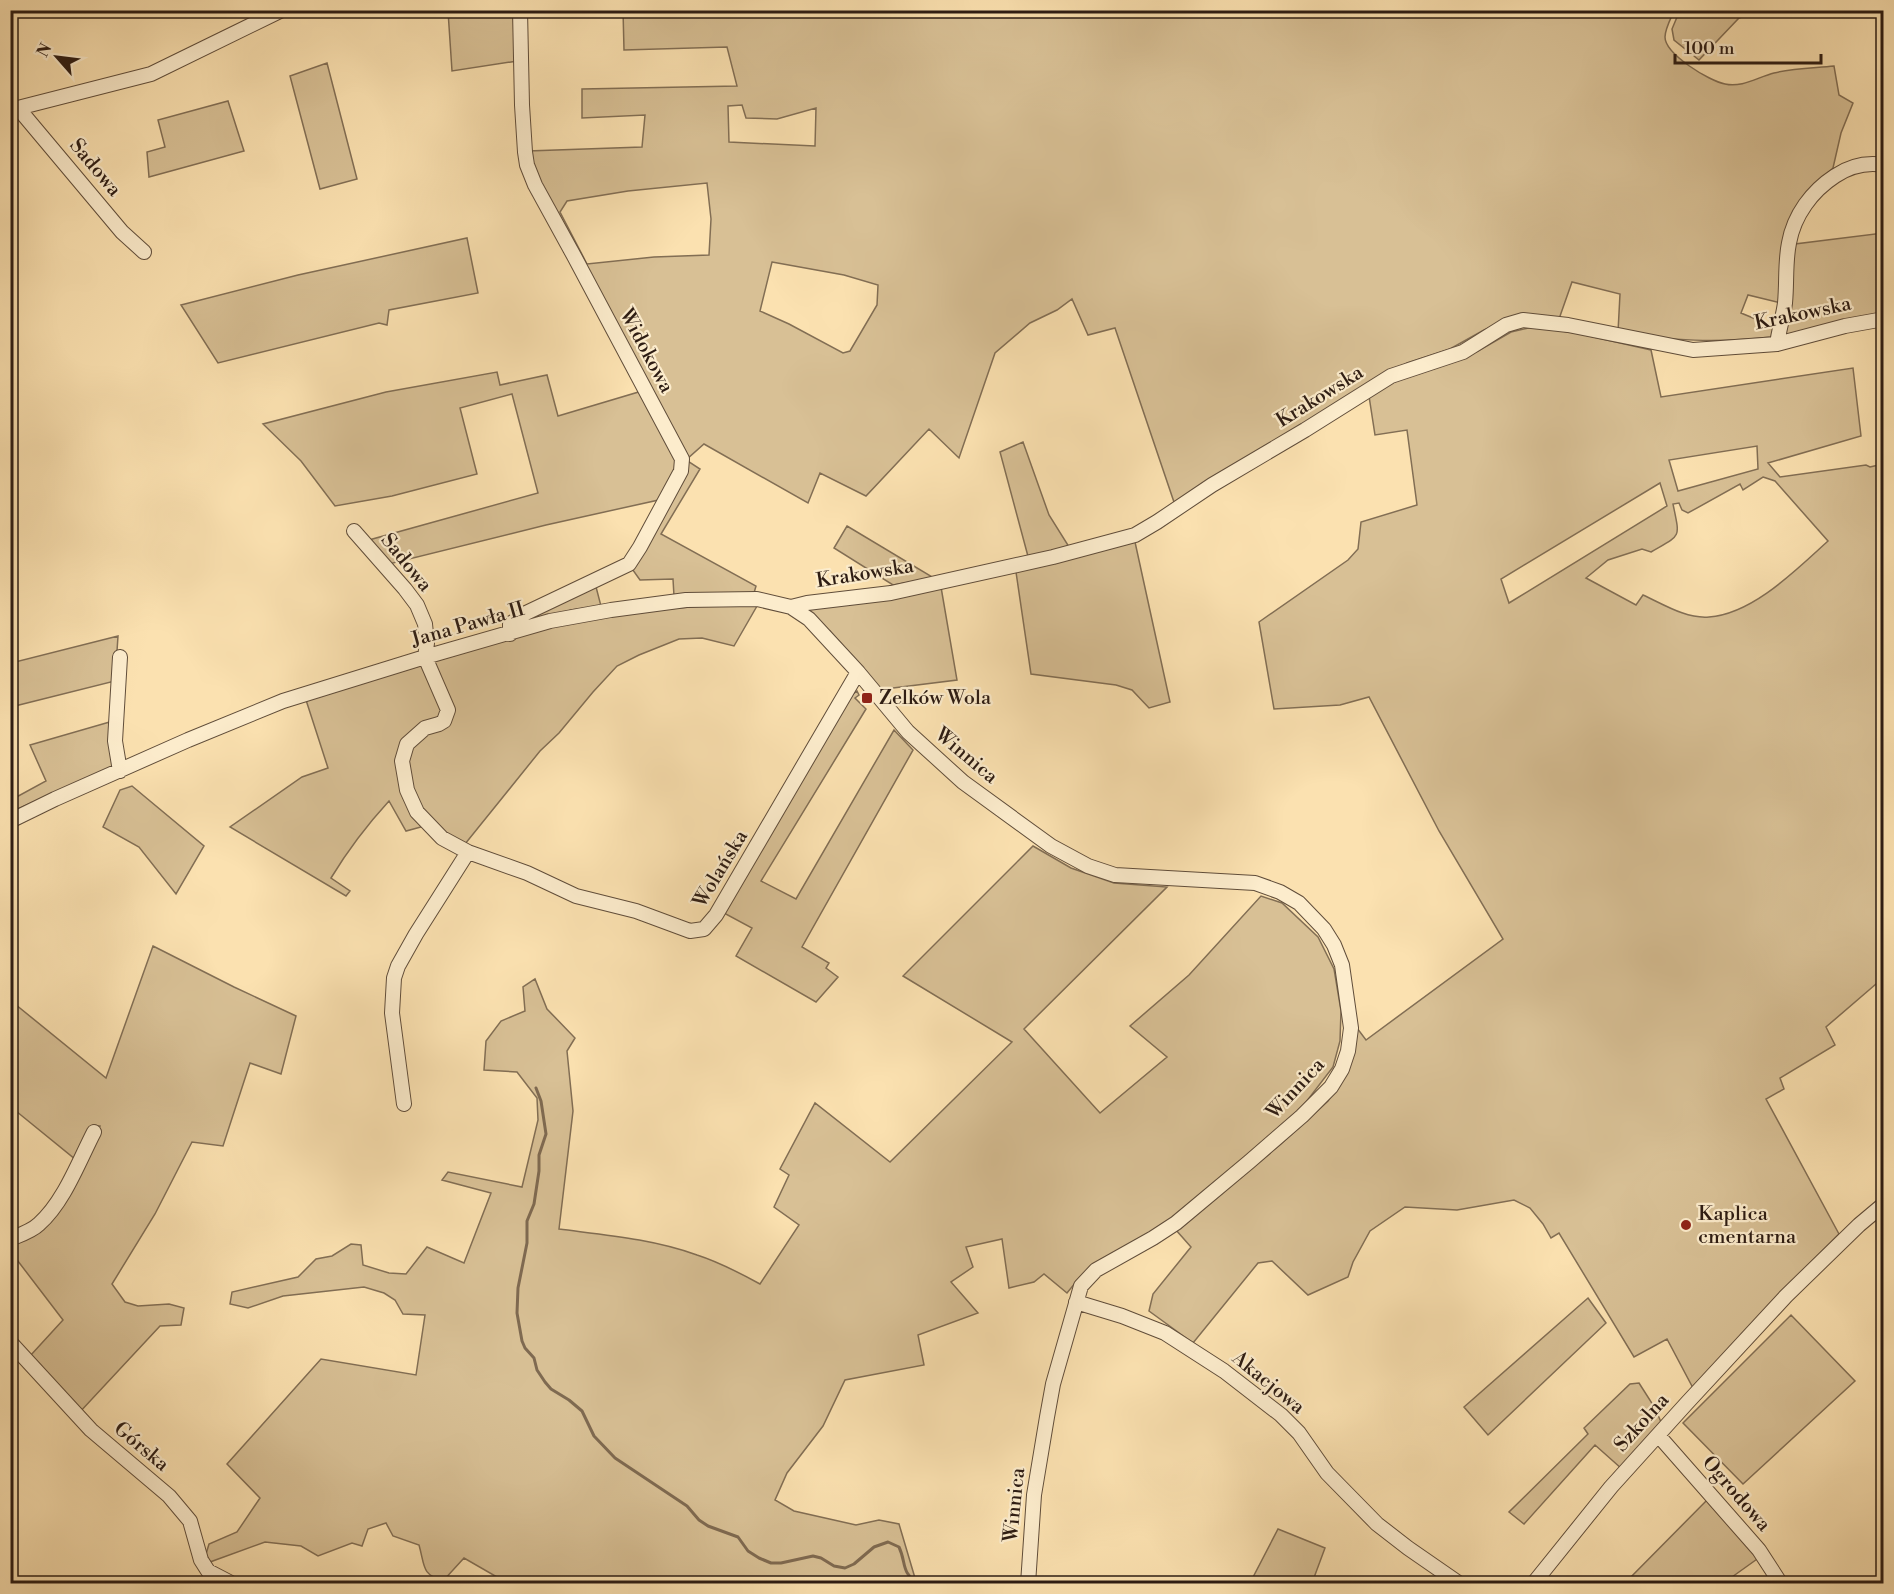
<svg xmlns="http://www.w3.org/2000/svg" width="1894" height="1594" font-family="'Libre Bodoni',serif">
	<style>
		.green { fill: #d8c095; stroke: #826e54; stroke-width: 1.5; fill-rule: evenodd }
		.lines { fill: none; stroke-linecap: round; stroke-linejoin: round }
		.stream { stroke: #7f6a51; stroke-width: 3 }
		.minor-casing { stroke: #604d3a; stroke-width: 16 }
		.minor { stroke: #fceccc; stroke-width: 14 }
		.poi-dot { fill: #8f2418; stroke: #fceccc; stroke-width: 2 }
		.labels { text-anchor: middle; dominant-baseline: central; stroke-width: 4.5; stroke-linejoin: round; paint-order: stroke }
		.street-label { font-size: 20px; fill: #2d1c13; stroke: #fceccc }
		.poi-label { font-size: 20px; fill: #2d1c13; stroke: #fceccc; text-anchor: start }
	</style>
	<rect width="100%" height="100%" fill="#fbe1b0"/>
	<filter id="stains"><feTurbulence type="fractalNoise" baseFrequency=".00333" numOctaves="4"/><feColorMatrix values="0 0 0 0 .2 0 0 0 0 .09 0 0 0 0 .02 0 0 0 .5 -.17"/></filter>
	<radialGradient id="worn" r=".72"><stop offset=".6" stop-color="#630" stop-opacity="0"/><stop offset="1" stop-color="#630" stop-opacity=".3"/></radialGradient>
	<path class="green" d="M623 10 1674 11C1671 18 1665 29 1665 37 1665 54 1709 81 1725 84 1742 88 1758 77 1774 73 1793 68 1815 68 1834 66L1839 95 1853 103 1841 133 1833 168 1800 206 1781 303 1748 295 1741 313 1775 327 1771 337C1717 343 1672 341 1618 332L1620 294 1572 282 1559 319 1508 320 1484 330 1450 349 1407 363 1175 505 1115 328 1088 335 1072 299 1057 310 1030 323 995 353 959 458 929 429 866 496 820 473 808 503 704 444 686 460 700 469 661 534 756 586 754 593 674 596 673 579 640 580 630 566 684 469 534 173 528 151 642 147 645 115 582 118V89L737 86 727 47 624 50ZM742 105 746 118 777 119 816 108 815 146 729 142 728 106ZM707 183 711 219 709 255 654 257 587 264 560 212 567 201 628 191ZM772 262 844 275 878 285 877 305 850 351 843 353 789 324 760 311Z
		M1680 10H1761V11L1739 18 1699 60 1674 40 1672 29Z
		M448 11H515L517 61 452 71Z
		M327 63 357 179 320 189 290 76Z
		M228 101 244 151 149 177 147 152 165 147 158 120Z
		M1883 233V315L1784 338 1795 244Z
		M467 238 478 293 389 310 387 325 379 323 218 363 181 305 298 275Z
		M1533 327 1576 333 1651 350 1661 397 1853 368 1861 436 1768 463 1780 477 1866 465 1870 467 1883 464V978L1826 1027 1835 1045 1780 1078 1784 1089 1766 1099 1839 1234 1775 1299 1693 1388 1667 1339 1634 1357 1559 1233 1551 1238 1543 1224 1530 1208 1514 1200 1457 1210 1405 1207 1370 1231 1353 1262 1348 1277 1308 1295 1272 1261 1258 1263 1193 1343 1149 1311 1153 1294 1191 1247 1176 1230 1281 1144 1328 1101 1348 1071 1357 1028 1366 1040 1503 939 1439 831 1369 697 1340 705 1274 709 1259 622 1348 560 1358 549 1361 522 1417 505 1407 430 1375 435 1369 396 1390 380 1449 363 1478 351 1511 332ZM1757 446 1758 469 1678 491 1669 460ZM1763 477 1775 481 1828 541C1797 569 1753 614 1709 617 1686 619 1663 604 1643 595L1636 605 1586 578 1608 560 1642 549 1651 552C1682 534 1680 539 1673 504L1679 503 1682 510 1688 513 1740 484 1743 490ZM1660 483 1667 506 1509 603 1501 579Z
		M497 372 500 385 547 375 558 416 642 391 680 468 663 499 546 525 389 564 369 540 538 493 512 394 460 408 477 474 392 496 335 506 301 461 263 424 386 392Z
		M1023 442 1049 515 1071 550 1029 560 1000 452Z
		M847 526 934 578 893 585 834 548Z
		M1135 542 1170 702 1149 708 1132 690 1116 685 1031 674 1016 572Z
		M595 583 601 606 571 610 513 629 523 618Z
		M941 587 957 680 877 690 852 660 854 658 830 631 828 633 806 611 809 608Z
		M714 605 757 606 734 646 702 638 679 639 639 655 617 666 593 692 559 733 540 751 461 849 428 825 406 831 389 801C367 825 348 850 331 878L350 891 346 896 230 827 302 777 328 768 306 700 562 623 643 611Z
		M118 636 115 681 11 707V663Z
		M857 691 859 695 855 698 866 709 761 881 796 899 894 730 913 750 802 947 829 963 826 968 838 977 816 1002 736 956 752 928 722 912 848 698Z
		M113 721 114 766 11 812V800L46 781 30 745Z
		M132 786 204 846 176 894 139 847 103 827 120 790Z
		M1033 846 1071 868 1114 883 1167 887 1024 1029 1100 1113 1167 1057 1130 1026 1189 975 1261 896 1282 903 1318 937 1334 969 1341 1011 1340 1041 1333 1067 1303 1106 1183 1211 1080 1277 1067 1293 1044 1274 1034 1282 1009 1288 1002 1239 966 1247 973 1267 951 1282 978 1313 918 1335 924 1365 845 1380 823 1426 787 1473 775 1500 794 1511 856 1525 879 1520 899 1524 915 1578 954 1583 509 1584 464 1558 443 1581C421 1574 425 1566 419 1545L393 1536 386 1523 368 1529 362 1546 352 1543 318 1556 301 1546 265 1542 210 1562 206 1554 209 1544 237 1532 260 1498 227 1464 321 1359 416 1375 425 1315 403 1314 395 1300 384 1293 364 1287 283 1296 248 1308 230 1304 232 1292 298 1277 316 1259 332 1256 351 1244 361 1245 363 1265 389 1273 406 1274 427 1247 464 1263 491 1193 442 1180 448 1172 522 1187 538 1120 537 1098 517 1072 484 1070 486 1041 501 1021 525 1011 523 987 535 979 547 1009 575 1038 567 1051 573 1111 559 1229C605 1235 653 1239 697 1255 719 1262 740 1273 760 1284L799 1225 774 1207 789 1175 780 1169 815 1103 890 1162 1012 1042 903 976Z
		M153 946 234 987 296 1016 281 1074 250 1063 223 1146 192 1142 155 1214 112 1284 125 1302 138 1306 169 1304 184 1308 181 1325 160 1326 79 1413 30 1356 63 1320 11 1252V1241L44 1224 78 1172 100 1126 93 1125 75 1159 11 1107 10 1000 106 1078Z
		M1588 1298 1606 1323 1488 1435 1464 1407Z
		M1791 1315 1855 1381 1743 1484 1683 1423Z
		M1639 1383 1655 1408 1661 1422 1622 1469 1595 1445 1524 1524 1509 1512 1588 1434 1584 1428 1630 1384Z
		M1708 1499 1760 1557 1725 1582 1726 1583 1624 1584Z
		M1278 1529 1325 1548 1312 1583H1250Z"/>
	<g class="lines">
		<path class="stream" d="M536 1088 541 1101 546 1134 539 1155V1171L534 1204 527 1221V1243L518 1288 517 1313 522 1341 525 1348 534 1358 537 1370 545 1382 551 1389 569 1400 582 1411 594 1436 615 1458 687 1506 699 1520 708 1526 738 1537 748 1551 759 1558 771 1563H781L813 1556 821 1558 834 1566 845 1568 854 1564 874 1547 888 1542 899 1547C907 1564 900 1573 920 1584"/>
		<defs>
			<path id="minor" d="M18 108 122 232 144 252
				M10 110 151 74 282 10
				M1777 344C1779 330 1783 317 1785 303 1787 283 1785 262 1789 243 1794 215 1812 191 1835 176 1850 166 1866 162 1884 165
				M354 531 405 589 417 605 425 624 427 643 425 657 448 710 444 721 439 724 425 728 407 744 402 761 407 790 417 812 442 838 468 852 527 873 576 896 636 911 690 931 704 929 716 915 858 672
				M791 607 807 603 891 593 1053 557 1135 535 1157 522 1212 485 1305 430 1391 376 1463 352 1506 325 1523 320 1568 325 1693 350 1777 344 1845 326 1884 319
				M510 634V624L526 613 629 564 640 547 681 471 682 459 574 256 535 185 527 165 525 152 522 105 520 10
				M120 771 115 741 120 657
				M10 821 55 799 188 740 283 701 425 657 550 621 611 610 686 600 757 599 791 607 809 619 858 672 908 732 963 782 1051 846 1088 866 1115 875 1255 883 1280 892 1299 903 1324 929 1334 945 1342 965 1351 1028 1348 1051 1342 1069 1331 1087 1302 1116 1249 1162 1176 1223 1153 1238 1096 1270 1081 1286 1053 1384 1047 1417 1034 1495 1028 1584
				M404 1104 392 1013 394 978 398 966 416 934 468 852
				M10 1239C20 1235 32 1231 39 1224 64 1202 79 1161 94 1132
				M1076 1302 1122 1316 1165 1333 1224 1371 1281 1415 1299 1433 1327 1473 1377 1524 1408 1548 1460 1584
				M10 1342 91 1430 169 1496 190 1521 201 1560 208 1571 233 1584
				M1658 1435 1759 1550 1781 1584
				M1533 1584 1611 1487 1686 1404 1786 1296 1859 1225 1884 1204"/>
		</defs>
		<use href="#minor" class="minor-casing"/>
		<use href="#minor" class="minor"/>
	</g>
	<g class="poi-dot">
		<rect x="861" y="692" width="12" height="12" rx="3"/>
		<circle cx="1686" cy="1225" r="6"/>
	</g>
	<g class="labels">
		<g class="street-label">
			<text transform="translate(95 168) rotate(50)">Sadowa</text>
			<text transform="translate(1803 314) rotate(-12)">Krakowska</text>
			<text transform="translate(646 351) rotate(62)">Widokowa</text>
			<text transform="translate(1320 397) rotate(-32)">Krakowska</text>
			<text transform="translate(406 563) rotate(51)">Sadowa</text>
			<text transform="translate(865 574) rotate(-9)">Krakowska</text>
			<text transform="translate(468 625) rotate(-16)">Jana Pawła II</text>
			<text transform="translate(966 756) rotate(40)">Winnica</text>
			<text transform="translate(721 869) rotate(-59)">Wolańska</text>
			<text transform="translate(1296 1089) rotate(-47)">Winnica</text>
			<text transform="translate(1268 1383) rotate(39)">Akacjowa</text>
			<text transform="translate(1642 1423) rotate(-48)">Szkolna</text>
			<text transform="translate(141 1447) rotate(40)">Górska</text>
			<text transform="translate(1736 1494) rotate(49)">Ogrodowa</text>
			<text transform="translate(1015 1505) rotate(-84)">Winnica</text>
		</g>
		<g class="poi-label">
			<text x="879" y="698">Zelków Wola</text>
			<text x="1698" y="1214">Kaplica<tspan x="1698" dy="23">cmentarna</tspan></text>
		</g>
	</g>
	<rect width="1894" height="1594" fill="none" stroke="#fbe1b0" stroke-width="36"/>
	<rect x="12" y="12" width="1870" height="1570" fill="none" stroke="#2d1c13" stroke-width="3"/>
	<rect x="18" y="18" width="1858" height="1558" fill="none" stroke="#2d1c13" stroke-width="1.5"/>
	<g transform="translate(57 57) rotate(298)" stroke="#fceccc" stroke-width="4.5" paint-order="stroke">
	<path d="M0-4.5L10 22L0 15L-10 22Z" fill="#2d1c13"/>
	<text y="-9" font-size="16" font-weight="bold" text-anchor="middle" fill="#2d1c13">N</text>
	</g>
	<path d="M1675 54v9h146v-9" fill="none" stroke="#2d1c13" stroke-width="3"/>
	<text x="1684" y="54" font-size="18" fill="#2d1c13" stroke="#fceccc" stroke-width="4.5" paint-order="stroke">100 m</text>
	<rect width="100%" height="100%" filter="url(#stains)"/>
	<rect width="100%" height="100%" fill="url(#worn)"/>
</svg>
